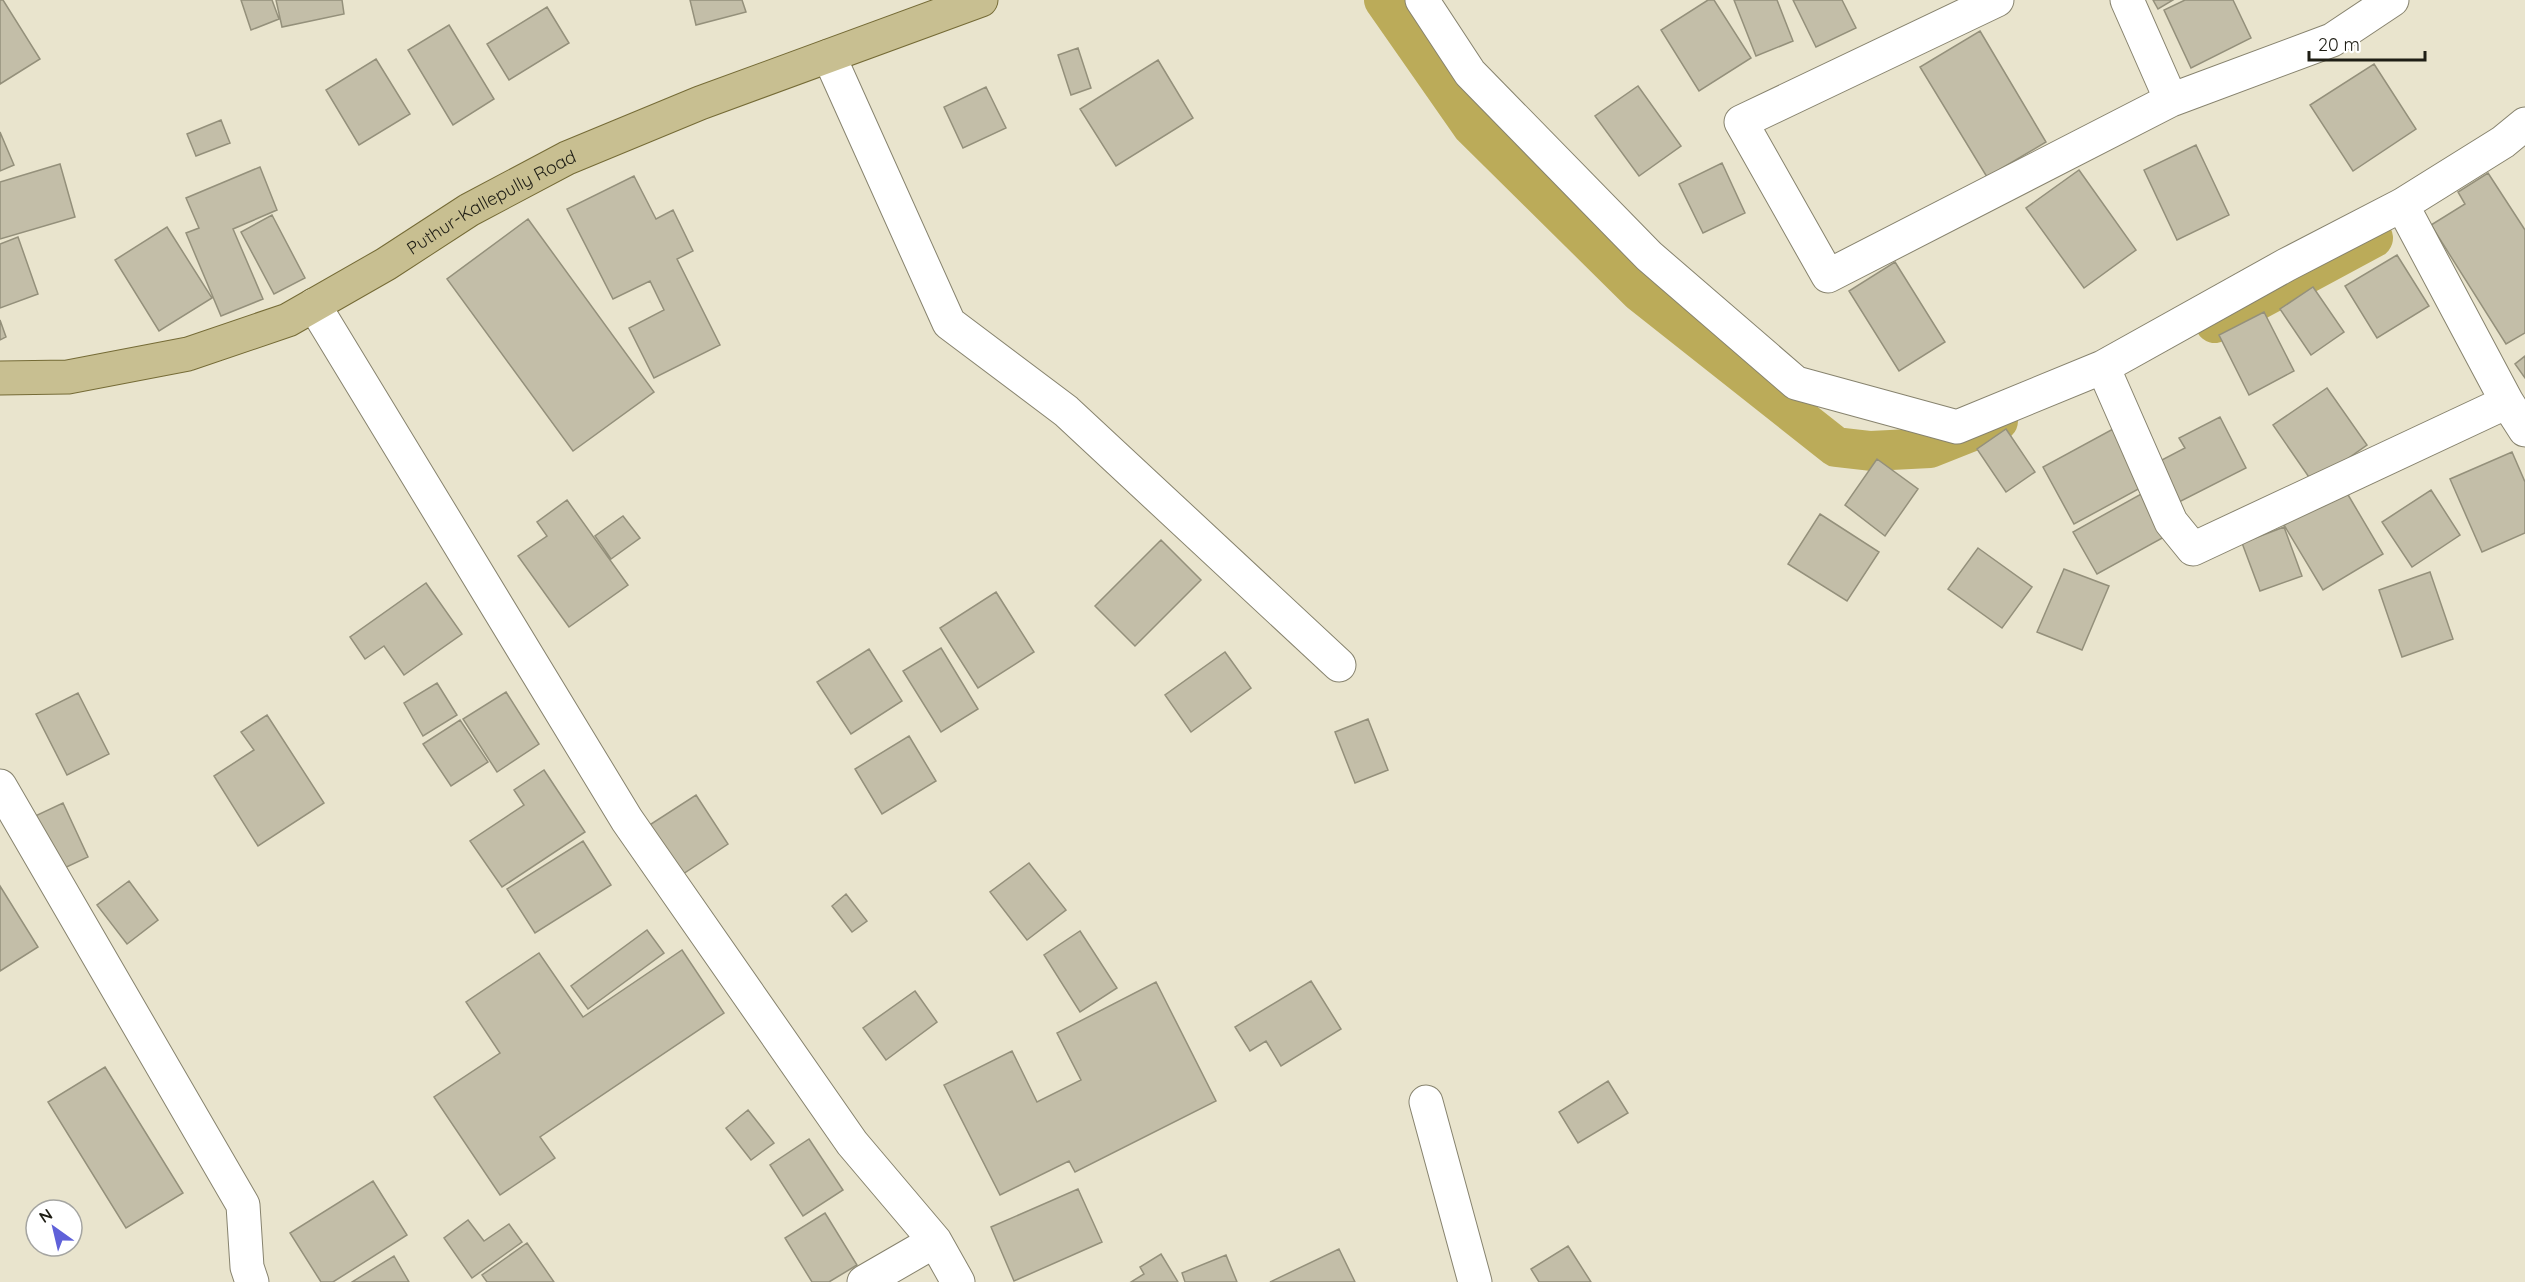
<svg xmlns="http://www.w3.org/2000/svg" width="2525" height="1282" font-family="Quicksand,sans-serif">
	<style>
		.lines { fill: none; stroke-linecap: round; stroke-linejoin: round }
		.canal { stroke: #bbab59; stroke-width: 40 }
		.building { fill: #c3bea8; stroke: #94907b; stroke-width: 1.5 }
		.minor-casing { stroke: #87836e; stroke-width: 35 }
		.major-casing { stroke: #756b36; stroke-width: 35 }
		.minor { stroke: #fff; stroke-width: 33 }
		.major { stroke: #c8bf91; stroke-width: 33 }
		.labels { text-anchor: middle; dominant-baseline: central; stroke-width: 5; stroke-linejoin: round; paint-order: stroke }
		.street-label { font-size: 18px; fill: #1f1e15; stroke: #fff }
	</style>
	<rect width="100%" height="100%" fill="#e9e4cd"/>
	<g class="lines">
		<path class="canal" d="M1384 0 1472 126 1640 292 1836 447 1871 451 1930 448 1998 421
			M2215 323 2373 238"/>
	</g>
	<path class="building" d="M0 0H3L40 59 0 84Z
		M241 0H272L279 19 251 30Z
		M276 0H342L344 14 282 27Z
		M690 0H742L746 12 696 25Z
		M1708 0H1714L1751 58 1699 91 1661 30Z
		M1734 0H1777L1793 41 1756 56Z
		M1793 0H1842L1856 28 1816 47Z
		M2153 0H2173L2158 9Z
		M2185 0H2233L2251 38 2191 68 2164 10Z
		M547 7 569 43 509 80 487 44Z
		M449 25 494 99 453 125 408 50Z
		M1980 31 2046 142 1987 177 1920 67Z
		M1078 48 1091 88 1071 95 1058 55Z
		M376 59 410 114 359 145 326 90Z
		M1158 60 1193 118 1116 166 1080 109Z
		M2374 64 2416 129 2353 171 2310 105Z
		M1638 86 1681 146 1639 176 1595 116Z
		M986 87 1006 128 963 148 944 107Z
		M221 120 230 143 196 156 187 134Z
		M0 132 14 165 0 171Z
		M2196 145 2229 215 2177 240 2144 170Z
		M1722 163 1745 213 1703 233 1679 184Z
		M60 164 75 217 0 239V182Z
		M260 167 277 210 233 229 263 299 221 316 186 233 199 228 186 198Z
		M2079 170 2136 250 2084 288 2026 208Z
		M2488 173 2525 230V333L2506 344 2431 225 2465 204 2458 192Z
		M634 176 656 219 673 210 693 251 677 259 720 345 654 378 629 328 664 310 650 281 613 299 567 209Z
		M272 215 305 278 274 294 241 232Z
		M528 219 654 392 573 451 447 279Z
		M167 227 212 298 159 331 115 260Z
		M18 237 38 294 0 308V244Z
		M2397 255 2429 306 2377 338 2345 286Z
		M1895 262 1945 342 1899 371 1849 291Z
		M2313 287 2344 332 2311 355 2280 309Z
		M2264 312 2294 371 2249 395 2219 335Z
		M0 320 6 337 0 340Z
		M2525 356V378L2515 364Z
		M2327 388 2367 445 2313 483 2273 425Z
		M2220 417 2246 468 2177 503 2156 463 2185 448 2179 438Z
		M2006 429 2035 472 2006 492 1977 449Z
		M2113 429 2144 486 2074 524 2043 467Z
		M2512 452 2525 482V533L2482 552 2450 479Z
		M1877 459 1918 489 1885 536 1845 505Z
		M2344 488 2383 554 2323 590 2284 525Z
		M2431 490 2460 535 2412 567 2382 522Z
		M2143 493 2166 536 2097 574 2073 532Z
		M567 500 628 585 569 627 518 556 547 536 537 522Z
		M1820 514 1879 552 1847 601 1788 564Z
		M623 516 640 538 611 559 595 536Z
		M2284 527 2302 576 2260 591 2242 543Z
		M1161 540 1201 580 1135 646 1095 606Z
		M1978 548 2032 587 2002 628 1948 589Z
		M2064 569 2109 586 2082 650 2037 632Z
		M2430 572 2453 639 2402 657 2379 590Z
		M426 583 462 634 404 675 384 646 365 659 350 637Z
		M996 592 1034 652 978 688 940 628Z
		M941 648 978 709 941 732 903 671Z
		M869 649 902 701 851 734 817 682Z
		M1225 652 1251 688 1191 732 1165 695Z
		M437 683 457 715 423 736 404 703Z
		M506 692 539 744 497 772 463 719Z
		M78 693 109 754 67 775 36 714Z
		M267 715 324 803 258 846 214 776 254 750 241 732Z
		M1368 719 1388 770 1355 783 1335 732Z
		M460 720 488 762 451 786 423 744Z
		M909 736 936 781 882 814 855 769Z
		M544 770 585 832 502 887 470 841 524 805 514 790Z
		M696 795 728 844 680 876 648 826Z
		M63 803 88 857 58 871 33 817Z
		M583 841 611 885 535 933 507 889Z
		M1029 863 1066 910 1027 940 990 892Z
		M129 881 158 920 127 944 97 905Z
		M0 886 38 947 0 971Z
		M846 894 867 921 852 932 832 906Z
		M647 930 664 953 588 1009 571 986Z
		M1080 931 1117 988 1080 1012 1044 955Z
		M682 950 724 1013 540 1137 555 1158 500 1195 434 1097 500 1053 466 1002 539 953 583 1017Z
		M1311 981 1341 1029 1281 1066 1266 1041 1250 1051 1235 1027Z
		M1156 982 1216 1101 1075 1172 1069 1161 1000 1195 944 1085 1012 1051 1037 1102 1081 1080 1057 1033Z
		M915 991 937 1022 886 1060 863 1028Z
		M105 1067 183 1193 126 1228 48 1102Z
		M1608 1081 1628 1113 1578 1143 1559 1112Z
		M748 1110 774 1143 751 1160 726 1128Z
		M809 1139 843 1190 803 1216 770 1165Z
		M373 1181 407 1235 333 1282H321L290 1233Z
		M1078 1189 1102 1242 1014 1281 991 1227Z
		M825 1213 857 1265 829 1282H812L785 1238Z
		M468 1220 484 1241 509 1224 522 1242 472 1278 444 1238Z
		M527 1243 554 1282H487L482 1275Z
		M1568 1246 1591 1282H1539L1531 1269Z
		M1339 1249 1355 1282H1270Z
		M1161 1254 1178 1282H1131L1144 1274 1140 1267Z
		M1226 1255 1237 1282H1185L1182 1273Z
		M394 1256 409 1282H352Z"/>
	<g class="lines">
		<defs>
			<path id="minor" d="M1422 0 1470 73 1649 256 1796 383 1957 427 2103 367 2286 265 2402 205 2503 142 2525 124
				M1997 0 1741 122 1828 276 2171 100 2127 0
				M829 56 949 323 1066 411 1339 665
				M2171 100 2332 40 2392 0
				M2402 205 2507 402 2525 430
				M314 305 627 820 852 1143 935 1241 958 1282
				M2103 367 2171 522 2193 549 2507 402
				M0 786 243 1205 247 1267 252 1282
				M1426 1102 1475 1282
				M864 1282 935 1241"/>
			<g id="major">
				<path id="s1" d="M0 378 68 377 188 354 288 320 386 264 469 210 567 158 700 103 981 0"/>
			</g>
		</defs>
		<use href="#minor" class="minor-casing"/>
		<use href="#major" class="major-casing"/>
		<use href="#minor" class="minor"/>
		<use href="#major" class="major"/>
	</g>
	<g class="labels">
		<g class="street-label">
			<text stroke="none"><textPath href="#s1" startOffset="531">Puthur-Kallepully Road</textPath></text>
		</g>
	</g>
	<g transform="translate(54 1228) rotate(326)"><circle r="28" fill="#ffffff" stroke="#a5a5a1" stroke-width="1.5"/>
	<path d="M0-4.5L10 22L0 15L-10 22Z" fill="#5f61d9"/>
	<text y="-9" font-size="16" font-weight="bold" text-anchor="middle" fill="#1f1e15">N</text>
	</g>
	<path d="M2309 51v9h116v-9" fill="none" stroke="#1f1e15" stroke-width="3"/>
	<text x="2318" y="51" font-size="18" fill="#1f1e15" stroke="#ffffff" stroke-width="4.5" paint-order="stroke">20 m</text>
</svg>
